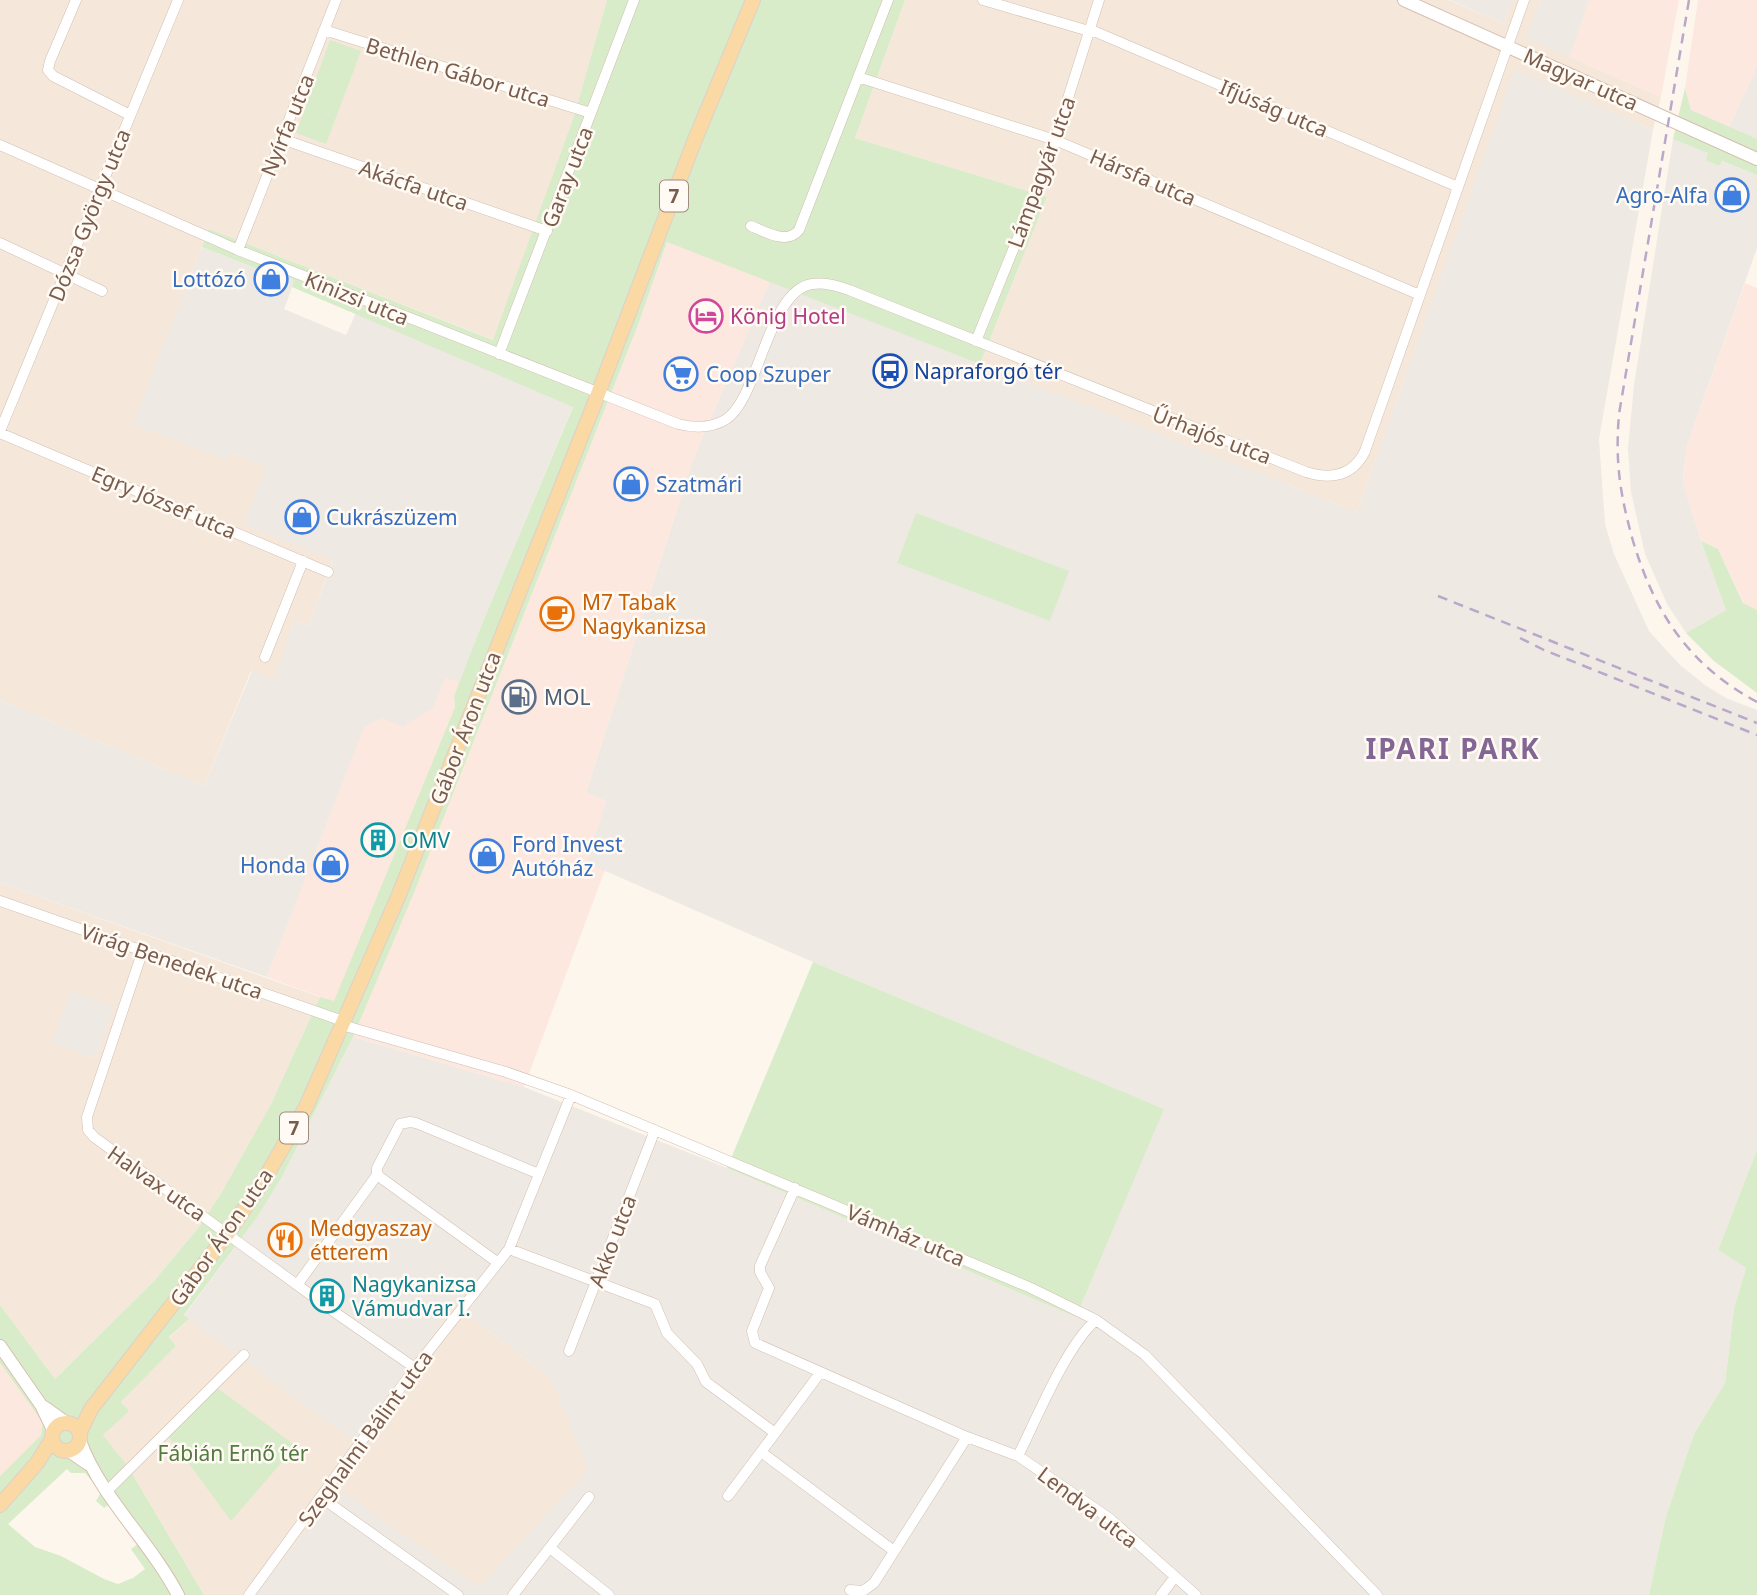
<svg xmlns="http://www.w3.org/2000/svg" width="1757" height="1595" font-family="'Noto Sans',sans-serif">
	<style>
		.residential { fill: #f5e8da; fill-rule: evenodd }
		.commercial { fill: #fde8e0 }
		.industrial { fill: #efe9e4 }
		.green { fill: #d8ecc9; fill-rule: evenodd }
		.lines { fill: none; stroke-linecap: round; stroke-linejoin: round }
		.street-tunnel { stroke: #dcd0c4; stroke-width: 10; stroke-dasharray: 10 5; stroke-linecap: butt }
		.street-casing { stroke: #d1beb0; stroke-width: 11 }
		.secondary-casing { stroke: #d6c0b0; stroke-width: 14 }
		.primary-casing { stroke: #dad1cd; stroke-width: 16 }
		.street { stroke: #fff; stroke-width: 10 }
		.secondary { stroke: #fff; stroke-width: 12 }
		.primary { stroke: #fbd9a5; stroke-width: 14 }
		.rail { stroke: #b9a8c9; stroke-width: 2.5; stroke-dasharray: 10 7; stroke-linecap: butt }
		.labels { text-anchor: middle; dominant-baseline: central; stroke-width: 5; stroke-linejoin: round; paint-order: stroke }
		.shield { fill: #fffaf3; stroke: #a28b7f; stroke-width: 2 }
		.shield-label { font-size: 19px; font-weight: bold; fill: #7a5c4d }
		.street-label { font-size: 21px; fill: #7a5c4d; stroke: #fffaf3 }
		.shop-label { font-size: 21px; fill: #366cbe; stroke: #fffaf3; text-anchor: start }
		.hotel-label { font-size: 21px; fill: #b23c85; stroke: #fffaf3; text-anchor: start }
		.transit-label { font-size: 21px; fill: #164399; stroke: #fffaf3; text-anchor: start }
		.food-label { font-size: 21px; fill: #c56008; stroke: #fffaf3; text-anchor: start }
		.service-label { font-size: 21px; fill: #4e5e75; stroke: #fffaf3; text-anchor: start }
		.culture-label { font-size: 21px; fill: #0d838f; stroke: #fffaf3; text-anchor: start }
		.park-label { font-size: 21px; fill: #537a41; stroke: #fffaf3 }
		.district-label { font-size: 28px; font-weight: bold; letter-spacing: 2px; fill: #846695; stroke: #fffaf3 }
	</style>
	<rect width="100%" height="100%" fill="#fdf6ec"/>
	<path class="residential" d="M0 0H607L574 116 494 340 209 229 133 424 227 459 230 453 267 467 244 525 333 559 309 626 294 621 274 680 251 671 204 786 0 700Z
		M905 0H1449L1504 24 1513 0H1541L1527 38 1661 97 1653 130 1515 70 1357 512 980 364 1047 197 855 138Z
		M0 883 320 997 270 1106 220 1195 199 1227 153 1282 55 1379 0 1305ZM114 1006 96 1058 53 1043Z
		M455 1305 551 1378 589 1470 479 1587 339 1490 254 1595H204L127 1465 103 1435 128 1411 121 1402 176 1346 169 1338 189 1319 354 1441Z"/>
	<path class="commercial" d="M1589 0H1679L1661 97 1570 57Z
		M1698 0H1757V66L1729 128 1691 110 1685 88Z
		M667 242 770 281 694 457 586 793 606 801 588 862 605 870 524 1087 353 1037 444 816 638 325Z
		M1745 283 1757 288V610L1744 604 1718 549 1701 541 1684 487 1683 476 1687 445Z
		M445 677 460 682 454 696 455 707 334 1002 267 977 364 726 382 718 434 707Z
		M0 1363 43 1423 41 1435 0 1476Z"/>
	<path class="industrial" d="M1450 0H1513L1504 24Z
		M1541 0H1589L1570 57 1526 38Z
		M1757 66V139L1729 128Z
		M1515 69 1653 130 1599 439 1605 524 1614 554 1649 631 1680 665 1705 685 1726 698 1757 710V1150L1718 1250 1746 1268 1734 1309 1725 1383 1694 1434 1666 1516 1649 1595H254L339 1489 479 1587 588 1470 551 1378 455 1305 354 1441 184 1316 256 1219 282 1177 353 1037 524 1087 727 1168 1076 1317 1163 1109 813 962 587 863 606 801 586 793 694 457 770 281 1357 512Z
		M1673 139 1709 153 1719 166 1721 161 1757 175V248L1687 445 1683 475 1684 487 1701 541 1726 610 1686 633 1667 604 1645 554 1631 492 1628 448 1634 385Z
		M202 247 276 276 277 273 295 280 284 309 346 335 356 313 573 406 484 619 460 682 445 678 434 707 403 727 382 718 364 727 267 977 0 883V700L204 786 252 671 274 679 294 621 309 626 333 560 244 525 266 467 230 453 227 460 132 424Z
		M70 991 114 1006 96 1058 52 1043Z"/>
	<path class="green" d="M607 0H905L855 138 1047 197 980 364 667 242 638 325 413 895 353 1037 282 1177 256 1219 184 1315 189 1319 169 1337 176 1346 121 1402 129 1411 103 1435 127 1465 204 1595H0V1476L41 1435 43 1423 0 1363V1305L55 1379 153 1282 199 1227 220 1195 270 1106 320 997 334 1001 455 707 454 696 484 619 573 407 292 287 294 280 278 273 276 276 202 247 209 229 493 340 574 116ZM67 1469 71 1473H85L101 1492 96 1501 104 1508 109 1504 138 1544 131 1549 145 1569 133 1578 118 1584 104 1579 61 1556 35 1547 8 1524Z
		M330 40 361 51 326 144 296 133Z
		M1685 88 1691 110 1757 139V175L1722 161 1719 166 1706 160 1708 153 1673 139Z
		M916 513 1069 571 1050 621 897 563Z
		M1701 541 1718 549 1743 603 1757 610V693L1714 661 1686 633 1726 610Z
		M813 962 1164 1109 1076 1317 727 1168Z
		M1757 1150V1595H1649L1666 1516 1694 1434 1725 1383 1734 1309 1746 1268 1718 1250Z
		M216 1387 296 1446 231 1521 169 1437Z"/>
	<g class="lines">
		<path class="street-tunnel" d="M311 1295 333 1311"/>
		<defs>
			<path id="street" d="M76 0 50 61 48 70 53 76 130 115
				M983 0 1089 31
				M1089 29 1458 187
				M324 30 591 113
				M858 77 1055 140 1420 295
				M282 139 547 231
				M0 145 238 250 678 424C694 428 711 428 725 420 759 400 767 291 812 284 825 282 837 286 849 290L1306 472C1331 480 1353 476 1365 451L1524 0
				M751 226C766 232 787 245 799 230L888 0
				M0 243 102 291
				M238 250 336 0
				M976 341 1045 171 1099 0
				M499 354 634 0
				M0 431 178 0
				M0 433 328 572
				M265 657 303 561
				M0 901 343 1021
				M143 950 87 1117 88 1130 94 1137 311 1295
				M342 1025 506 1072 571 1095 1031 1288 1096 1320 1145 1355 1377 1595
				M377 1175 497 1262
				M795 1188 760 1266V1272L769 1288 752 1331 755 1343 967 1437 1018 1456 1109 1518 1196 1595
				M509 1249 655 1304 667 1333 697 1364 706 1382 775 1433
				M297 1285 377 1175V1168L400 1124 410 1122 416 1123 539 1174
				M333 1311 415 1368
				M569 1351 655 1130
				M761 1452 894 1551
				M1018 1456C1037 1418 1066 1346 1096 1320
				M107 1491 244 1355
				M728 1496 820 1373
				M322 1498 458 1595
				M550 1548 609 1595
				M850 1590 863 1591 874 1583 967 1437
				M249 1595 415 1368 509 1249 571 1095
				M513 1595 589 1497
				M1161 1595 1175 1577"/>
			<path id="secondary" d="M1404 0 1757 159
				M0 1346 41 1405 53 1430
				M44 1407 65 1422
				M80 1441C101 1498 150 1541 178 1595
				M69 1451 88 1464"/>
			<path id="primary" d="M52 1437a14 14 0 1 1 28 0a14 14 0 1 1-28 0Z
				M80 1432 91 1409 228 1233 265 1178 306 1107 398 897 593 407 694 142 753 0
				M0 1505 37 1463 52 1439"/>
		</defs>
		<use href="#street" class="street-casing"/>
		<use href="#secondary" class="secondary-casing"/>
		<use href="#primary" class="primary-casing"/>
		<use href="#street" class="street"/>
		<use href="#secondary" class="secondary"/>
		<use href="#primary" class="primary"/>
		<path class="rail" d="M1689 0 1619 414C1615 463 1620 494 1633 541 1655 614 1689 665 1757 702
			M1438 596 1757 723
			M1520 638 1544 650 1757 735"/>
	</g>
	<defs>
		<symbol id="shop-ring" viewBox="-11 -11 22 22"><circle r="9.5" fill="#fffaf3" stroke="#3f7fe0" stroke-width="1.5"/><path d="M-5-2.5h2.3a2.7 3.5 0 0 1 5.4 0H5L5.5 6h-11ZM-1.5-2.5h3a1.5 2.3 0 0 0-3 0Z" fill="#3f7fe0"/></symbol>
		<symbol id="hotel-ring" viewBox="-11 -11 22 22"><circle r="9.5" fill="#fffaf3" stroke="#d1479c" stroke-width="1.5"/><path d="M-6-4.5h1.5V1H6V5H4.5V3h-9V5H-6ZM-4 0a1.8 1.8 0 1 1 3.6 0ZM.5 0V-2.5h3Q6-2.5 6 0Z" fill="#d1479c"/></symbol>
		<symbol id="bus-ring" viewBox="-11 -11 22 22"><circle r="9.5" fill="#fffaf3" stroke="#1a4fb4" stroke-width="1.5"/><path d="M-5-6H5V4H4V6H2V4H-2V6H-4V4H-5ZM-3.5-4V0h7V-4ZM-3.5 1.2v1.5H-2V1.2ZM2 1.2v1.5H3.5V1.2Z" fill="#1a4fb4"/></symbol>
		<symbol id="supermarket-ring" viewBox="-11 -11 22 22"><circle r="9.5" fill="#fffaf3" stroke="#3f7fe0" stroke-width="1.5"/><path d="M-6-5.5h2.5l.6 2H6L4.5 2H-2.5L-4.4-4H-6ZM-1.5 3.2a1.3 1.3 0 1 0 .1 0ZM3 3.2a1.3 1.3 0 1 0 .1 0Z" fill="#3f7fe0"/></symbol>
		<symbol id="cafe-ring" viewBox="-11 -11 22 22"><circle r="9.5" fill="#fffaf3" stroke="#e8710a" stroke-width="1.5"/><path d="M-5.5-4.5H6V0H3Q3 3.5 0 3.5H-2.5Q-5.5 3.5-5.5 0ZM3-3.2v2h1.7v-2ZM-6 4.5H4V6H-6Z" fill="#e8710a"/></symbol>
		<symbol id="fuel-ring" viewBox="-11 -11 22 22"><circle r="9.5" fill="#fffaf3" stroke="#5c6f8a" stroke-width="1.5"/><path d="M-5.5-6h7V0h2V4h1.3V-2.5L3-4.5l.8-.8L6-3V5H2.5V1h-1V6h-7ZM-4.2-4.7v3.2H.2V-4.7Z" fill="#5c6f8a"/></symbol>
		<symbol id="building-ring" viewBox="-11 -11 22 22"><circle r="9.5" fill="#fffaf3" stroke="#0f9aa8" stroke-width="1.5"/><path d="M-4-6H4V6H1V3H-1V6H-4ZM-2.5-4.3h1.7v1.8h-1.7ZM.8-4.3h1.7v1.8H.8ZM-2.5-1h1.7V.8h-1.7ZM.8-1h1.7V.8H.8Z" fill="#0f9aa8"/></symbol>
		<symbol id="restaurant-ring" viewBox="-11 -11 22 22"><circle r="9.5" fill="#fffaf3" stroke="#e8710a" stroke-width="1.5"/><path d="M-5-6h1v4h1v-4h1v4h1v-4h1v5L-1.5 .5V6h-2V.5L-5-1ZM5-6V6H3V1.5H1.5Q1.5-4 5-6Z" fill="#e8710a"/></symbol>
	</defs>
	<g fill-rule="evenodd">
		<use href="#shop-ring" x="1713" y="176" width="38" height="38"/>
		<use href="#shop-ring" x="252" y="260" width="38" height="38"/>
		<use href="#hotel-ring" x="687" y="297" width="38" height="38"/>
		<use href="#bus-ring" x="871" y="352" width="38" height="38"/>
		<use href="#supermarket-ring" x="662" y="355" width="38" height="38"/>
		<use href="#shop-ring" x="612" y="465" width="38" height="38"/>
		<use href="#shop-ring" x="283" y="498" width="38" height="38"/>
		<use href="#cafe-ring" x="538" y="595" width="38" height="38"/>
		<use href="#fuel-ring" x="500" y="678" width="38" height="38"/>
		<use href="#building-ring" x="359" y="821" width="38" height="38"/>
		<use href="#shop-ring" x="468" y="837" width="38" height="38"/>
		<use href="#shop-ring" x="312" y="846" width="38" height="38"/>
		<use href="#restaurant-ring" x="266" y="1221" width="38" height="38"/>
		<use href="#building-ring" x="308" y="1277" width="38" height="38"/>
	</g>
	<g class="labels">
		<g class="shield">
			<rect x="660" y="180.5" width="28" height="31" rx="5"/>
			<rect x="280" y="1112.5" width="28" height="31" rx="5"/>
		</g>
		<g class="shield-label">
			<text x="674" y="196">7</text>
			<text x="294" y="1128">7</text>
		</g>
		<g class="street-label">
			<text transform="translate(458 72) rotate(17)">Bethlen Gábor utca</text>
			<text transform="translate(1581 79) rotate(24)">Magyar utca</text>
			<text transform="translate(1274 108) rotate(23)">Ifjúság utca</text>
			<text transform="translate(287 125) rotate(-68)">Nyírfa utca</text>
			<text transform="translate(1041 172) rotate(-70)">Lámpagyár utca</text>
			<text transform="translate(567 177) rotate(-69)">Garay utca</text>
			<text transform="translate(1143 177) rotate(23)">Hársfa utca</text>
			<text transform="translate(414 185) rotate(19)">Akácfa utca</text>
			<text transform="translate(89 215) rotate(-68)">Dózsa György utca</text>
			<text transform="translate(357 298) rotate(22)">Kinizsi utca</text>
			<text transform="translate(1212 435) rotate(21)">Űrhajós utca</text>
			<text transform="translate(164 502) rotate(23)">Egry József utca</text>
			<text transform="translate(465 728) rotate(-69)">Gábor Áron utca</text>
			<text transform="translate(172 961) rotate(19)">Virág Benedek utca</text>
			<text transform="translate(157 1183) rotate(35)">Halvax utca</text>
			<text transform="translate(906 1235) rotate(23)">Vámház utca</text>
			<text transform="translate(221 1237) rotate(-55)">Gábor Áron utca</text>
			<text transform="translate(612 1241) rotate(-69)">Akko utca</text>
			<text transform="translate(365 1438) rotate(-54)">Szeghalmi Bálint utca</text>
			<text transform="translate(1088 1507) rotate(37)">Lendva utca</text>
		</g>
		<g class="shop-label">
			<text x="1708" y="195" text-anchor="end">Agro-Alfa</text>
			<text x="246" y="279" text-anchor="end">Lottózó</text>
			<text x="706" y="374">Coop Szuper</text>
			<text x="656" y="484">Szatmári</text>
			<text x="326" y="517">Cukrászüzem</text>
			<text x="512" y="844">Ford Invest<tspan x="512" dy="24">Autóház</tspan></text>
			<text x="306" y="865" text-anchor="end">Honda</text>
		</g>
		<g class="hotel-label">
			<text x="730" y="316">König Hotel</text>
		</g>
		<g class="transit-label">
			<text x="914" y="371">Napraforgó tér</text>
		</g>
		<g class="food-label">
			<text x="582" y="602">M7 Tabak<tspan x="582" dy="24">Nagykanizsa</tspan></text>
			<text x="310" y="1228">Medgyaszay<tspan x="310" dy="24">étterem</tspan></text>
		</g>
		<g class="service-label">
			<text x="544" y="697">MOL</text>
		</g>
		<g class="culture-label">
			<text x="402" y="840">OMV</text>
			<text x="352" y="1284">Nagykanizsa<tspan x="352" dy="24">Vámudvar I.</tspan></text>
		</g>
		<g class="park-label">
			<text x="233" y="1453">Fábián Ernő tér</text>
		</g>
		<g class="district-label">
			<text x="1453" y="748">IPARI PARK</text>
		</g>
	</g>
</svg>
